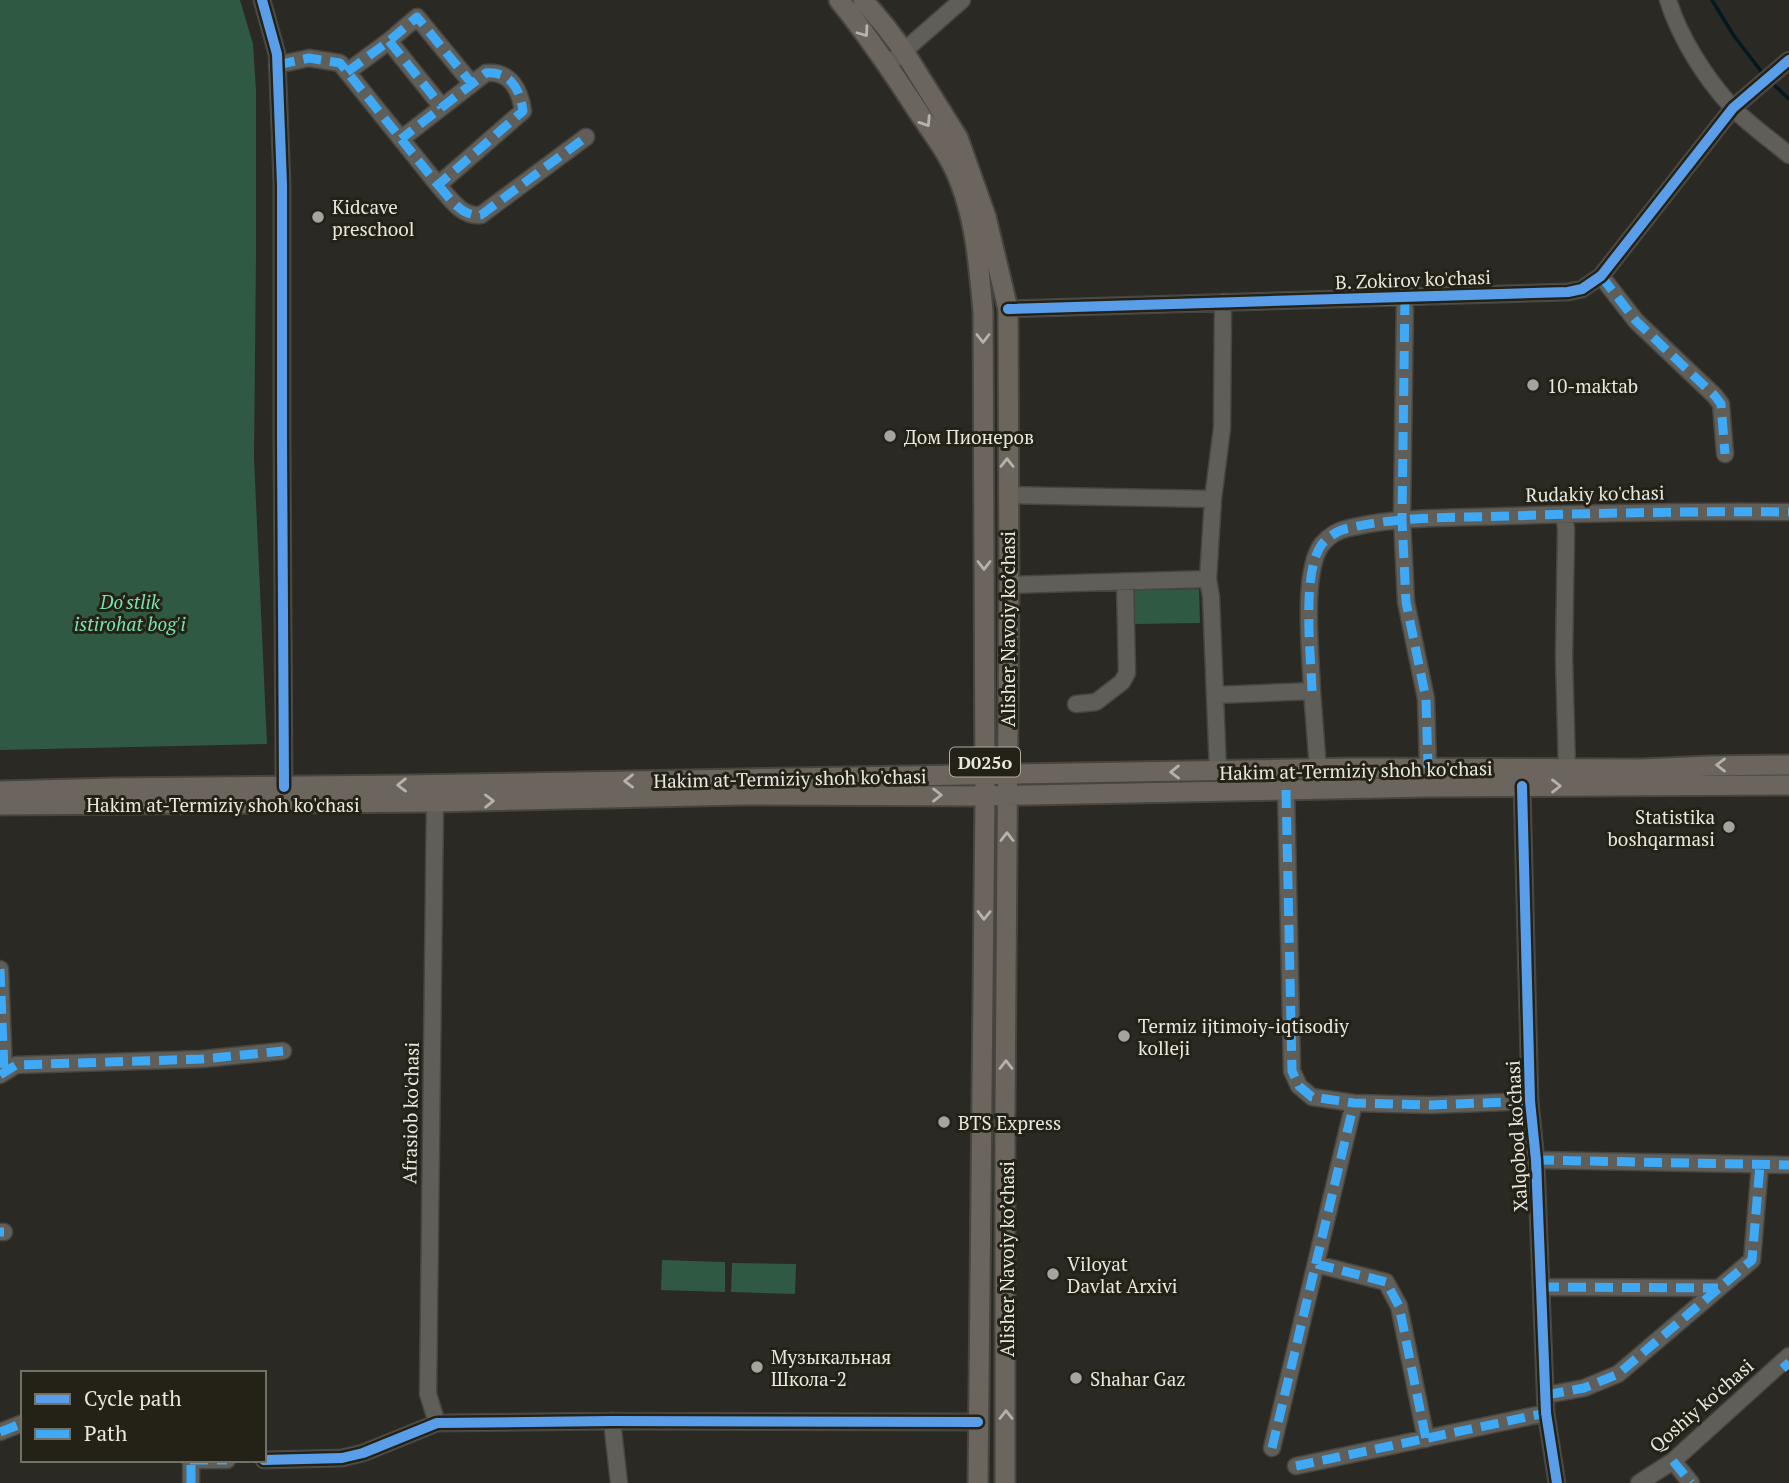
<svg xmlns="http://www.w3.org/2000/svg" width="1789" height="1483" font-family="'PT Serif',serif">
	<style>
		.green { fill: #305944 }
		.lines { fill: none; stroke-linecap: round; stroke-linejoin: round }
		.stream { stroke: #04191f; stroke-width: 3.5 }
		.minor-casing { stroke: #464540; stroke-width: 19 }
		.major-casing { stroke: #464540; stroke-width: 23 }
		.minor { stroke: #5f5e59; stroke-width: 16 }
		.major { stroke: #6b655e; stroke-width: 19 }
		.quiet { stroke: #3fa9f5; stroke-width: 9; stroke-dasharray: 18 9; stroke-linecap: butt }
		.cycleway-casing { stroke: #242217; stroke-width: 15 }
		.cycleway { stroke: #5a9eea; stroke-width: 10 }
		.oneway { stroke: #b6b3ac }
		.poi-dot { fill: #a6a49e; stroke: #242217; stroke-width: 2.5 }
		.labels { text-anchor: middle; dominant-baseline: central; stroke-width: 6; stroke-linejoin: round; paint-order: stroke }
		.shield { fill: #242217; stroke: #adaca4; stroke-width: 2 }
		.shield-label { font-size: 18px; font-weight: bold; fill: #e8e7e0 }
		.poi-label { font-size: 19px; fill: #e8e7e0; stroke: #242217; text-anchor: start }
		.street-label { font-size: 19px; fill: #e8e7e0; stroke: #242217 }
		.park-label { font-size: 19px; font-style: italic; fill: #79e3af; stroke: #242217 }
	</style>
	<rect width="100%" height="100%" fill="#2a2924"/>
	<path class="green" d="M0 0H240L253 44 256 90V255L254 458 267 744 0 750Z
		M1199 589 1200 623 1135 624 1134 590Z
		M662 1260 725 1262V1292L661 1290Z
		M732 1263 796 1264 795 1294 731 1292Z"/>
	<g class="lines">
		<path class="stream" d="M1712 0 1734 36 1761 71
			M1774 85 1789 99"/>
		<defs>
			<path id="minor" d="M262 0 277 54 282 185V439L284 787
				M1668 0C1680 38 1704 76 1731 106 1748 124 1770 139 1789 155
				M389 41 442 107
				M277 65 309 58 340 63 438 185 523 111C520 90 511 71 486 73L401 139
				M888 65 962 0
				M347 72 389 41 417 17 472 84
				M438 185C450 198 461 217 481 215L586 137
				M1601 276 1636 321 1715 396 1721 404 1725 454
				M1405 297 1402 519 1406 602 1426 699 1428 768
				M1008 309 1568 292 1582 289 1601 276 1733 108 1789 60
				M1007 495 1213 499
				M1564 514 1566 529 1564 657 1567 769
				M1208 579 1213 499 1222 428 1223 302
				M1009 585 1208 579 1211 597 1218 771
				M1312 691C1311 656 1301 572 1322 544 1329 536 1338 530 1349 528 1400 516 1454 518 1507 516 1601 513 1695 511 1789 512
				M1215 695 1312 691 1318 769
				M1076 704 1096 702 1122 682 1127 673 1125 583
				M1522 786 1530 1101 1536 1160 1546 1413 1557 1483
				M1286 790 1292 1071 1299 1086 1312 1097 1354 1103 1431 1105 1530 1101
				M435 802 428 1394 437 1423
				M0 969 4 1072
				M0 1075 16 1065 202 1059 283 1051
				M1536 1160 1789 1165
				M0 1232H4
				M1316 1264 1386 1282 1399 1306 1426 1439
				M1541 1287 1718 1288
				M1546 1395 1584 1388 1618 1374 1752 1260 1760 1165
				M612 1421 619 1483
				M0 1432 23 1423
				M1272 1448 1354 1103
				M190 1460H227
				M264 1460 342 1458 363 1453 437 1423 612 1421 978 1422
				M1673 1461 1691 1483
				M1296 1466 1546 1413
				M191 1483V1461
				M1639 1483 1673 1461 1789 1356"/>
			<path id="major" d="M839 0C868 36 894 74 919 113 934 135 950 156 960 182 976 223 979 268 983 312L985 796 978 1483
				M863 0 885 26 903 50 958 138 986 217 1008 309 1009 585 1005 1112V1483
				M0 791 114 788 406 785 1351 768 1641 769 1709 766 1789 765
				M0 805 435 802 741 795 985 796 1427 787 1789 785"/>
		</defs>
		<use href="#minor" class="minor-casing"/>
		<use href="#major" class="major-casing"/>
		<use href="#minor" class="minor"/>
		<use href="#major" class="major"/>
		<path class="quiet" d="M389 41 442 107
			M277 65 309 58 340 63 438 185 523 111C520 90 511 71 486 73L401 139
			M347 72 389 41 417 17 472 84
			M438 185C450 198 461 217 481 215L586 137
			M1601 276 1636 321 1715 396 1721 404 1725 454
			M1405 297 1402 519 1406 602 1426 699 1428 768
			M1312 691C1311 656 1301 572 1322 544 1329 536 1338 530 1349 528 1400 516 1454 518 1507 516 1601 513 1695 511 1789 512
			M1286 790 1292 1071 1299 1086 1312 1097 1354 1103 1431 1105 1530 1101
			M0 969 4 1072
			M0 1075 16 1065 202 1059 283 1051
			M1536 1160 1789 1165
			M0 1232H4
			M1316 1264 1386 1282 1399 1306 1426 1439
			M1541 1287 1718 1288
			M1783 1362 1789 1369
			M1546 1395 1584 1388 1618 1374 1752 1260 1760 1165
			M0 1432 23 1423
			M1272 1448 1354 1103
			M190 1460H227
			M1673 1461 1691 1483
			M1296 1466 1546 1413
			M191 1483V1461"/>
		<defs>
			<path id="cycleway" d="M262 0 277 54 282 185V439L284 787
				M1008 309 1568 292 1582 289 1601 276 1733 108 1789 60
				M1522 786 1530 1101 1536 1160 1546 1413 1557 1483
				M264 1460 342 1458 363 1453 437 1423 612 1421 978 1422"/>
		</defs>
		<use href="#cycleway" class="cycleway-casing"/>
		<use href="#cycleway" class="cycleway"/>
	</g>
	<defs><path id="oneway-chevron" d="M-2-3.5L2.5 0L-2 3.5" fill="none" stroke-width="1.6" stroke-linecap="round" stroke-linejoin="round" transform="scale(1.75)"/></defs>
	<g class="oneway">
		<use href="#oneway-chevron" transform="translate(864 32) rotate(54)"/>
		<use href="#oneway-chevron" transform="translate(926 122) rotate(57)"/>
		<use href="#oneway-chevron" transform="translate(983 338) rotate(90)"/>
		<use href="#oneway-chevron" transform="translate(1007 463) rotate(-90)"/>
		<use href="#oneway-chevron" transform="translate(984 565) rotate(90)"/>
		<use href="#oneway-chevron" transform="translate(1721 765) rotate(180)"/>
		<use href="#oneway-chevron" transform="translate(1175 772) rotate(179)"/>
		<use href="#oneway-chevron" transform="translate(629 781) rotate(179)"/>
		<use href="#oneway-chevron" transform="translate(402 785) rotate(179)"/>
		<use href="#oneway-chevron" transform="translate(1556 786)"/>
		<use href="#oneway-chevron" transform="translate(937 795)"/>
		<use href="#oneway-chevron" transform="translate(489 801) rotate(-1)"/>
		<use href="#oneway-chevron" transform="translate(1007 837) rotate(-90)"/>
		<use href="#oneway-chevron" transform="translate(984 915) rotate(91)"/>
		<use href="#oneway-chevron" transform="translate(1006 1065) rotate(-90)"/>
		<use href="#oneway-chevron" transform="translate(1006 1415) rotate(-90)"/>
	</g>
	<g class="poi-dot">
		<circle cx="318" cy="217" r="7"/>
		<circle cx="1533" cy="385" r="7"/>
		<circle cx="890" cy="436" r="7"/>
		<circle cx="1729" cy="827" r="7"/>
		<circle cx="1124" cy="1036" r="7"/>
		<circle cx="944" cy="1122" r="7"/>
		<circle cx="1053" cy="1274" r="7"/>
		<circle cx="757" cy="1367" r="7"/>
		<circle cx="1076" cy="1378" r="7"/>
	</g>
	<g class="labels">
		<rect class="shield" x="950" y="747.5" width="70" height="29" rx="5"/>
		<g class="shield-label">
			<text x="985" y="762">D025o</text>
		</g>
		<g class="poi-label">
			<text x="332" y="206">Kidcave<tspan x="332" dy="22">preschool</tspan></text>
			<text x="1547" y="385">10-maktab</text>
			<text x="904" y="436">Дом Пионеров</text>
			<text x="1715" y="816" text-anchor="end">Statistika<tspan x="1715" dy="22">boshqarmasi</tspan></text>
			<text x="1138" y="1025">Termiz ijtimoiy-iqtisodiy<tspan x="1138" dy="22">kolleji</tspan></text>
			<text x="958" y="1122">BTS Express</text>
			<text x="1067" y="1263">Viloyat<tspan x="1067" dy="22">Davlat Arxivi</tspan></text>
			<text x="771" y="1356">Музыкальная<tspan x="771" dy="22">Школа-2</tspan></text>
			<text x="1090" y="1378">Shahar Gaz</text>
		</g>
		<g class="street-label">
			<text transform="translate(1413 279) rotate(-2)">B. Zokirov ko'chasi</text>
			<text transform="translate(1595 493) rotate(-1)">Rudakiy ko'chasi</text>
			<text transform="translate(1007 629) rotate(-90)">Alisher Navoiy ko’chasi</text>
			<text transform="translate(1356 770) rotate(-1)">Hakim at-Termiziy shoh ko'chasi</text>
			<text transform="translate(790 778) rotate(-1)">Hakim at-Termiziy shoh ko'chasi</text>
			<text x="223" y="804">Hakim at-Termiziy shoh ko'chasi</text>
			<text transform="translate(410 1113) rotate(-89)">Afrasiob ko'chasi</text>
			<text transform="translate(1516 1136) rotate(-93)">Xalqobod ko'chasi</text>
			<text transform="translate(1006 1259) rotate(-90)">Alisher Navoiy ko’chasi</text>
			<text transform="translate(1701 1405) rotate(-41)">Qoshiy ko'chasi</text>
		</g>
		<g class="park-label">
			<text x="130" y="601">Do'stlik<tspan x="130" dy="22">istirohat bog'i</tspan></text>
		</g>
	</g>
	<rect x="21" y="1371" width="245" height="91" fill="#242217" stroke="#727167" stroke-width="2"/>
	<rect x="35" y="1394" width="35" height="10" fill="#5a9eea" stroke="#727167" stroke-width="2"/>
	<text x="84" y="1406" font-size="21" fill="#e8e7e0">Cycle path</text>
	<rect x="35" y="1429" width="35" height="10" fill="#3fa9f5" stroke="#727167" stroke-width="2"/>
	<text x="84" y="1441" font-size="21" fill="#e8e7e0">Path</text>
</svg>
